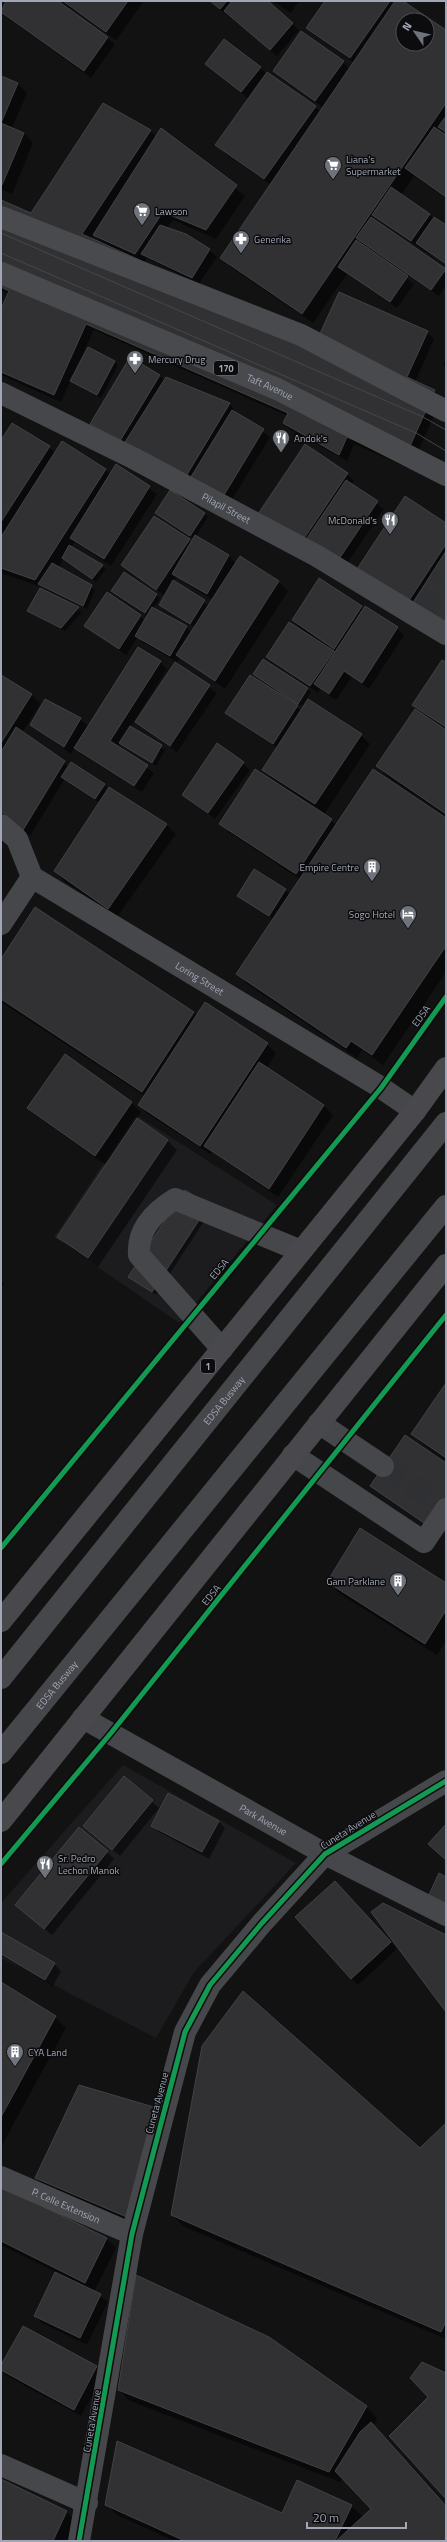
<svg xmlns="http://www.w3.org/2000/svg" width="447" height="2542" font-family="'Titillium Web',sans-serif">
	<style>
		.built { fill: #1c1c1e }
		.shadow { fill: #0007; fill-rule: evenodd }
		.building { fill: #313133; stroke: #404246; fill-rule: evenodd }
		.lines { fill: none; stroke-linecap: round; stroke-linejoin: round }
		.minor-tunnel { stroke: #2f3033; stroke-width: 22; stroke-dasharray: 22 11; stroke-linecap: butt }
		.minor { stroke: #46474b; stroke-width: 22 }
		.major { stroke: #484a4d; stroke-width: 22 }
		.highway { stroke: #49494d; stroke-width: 22 }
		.tram { stroke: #46474a; stroke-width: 1 }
		.cycleway-casing { stroke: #0c0c0e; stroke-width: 8 }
		.cycleway { stroke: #139951; stroke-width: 5 }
		.labels { text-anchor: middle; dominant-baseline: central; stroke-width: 3; stroke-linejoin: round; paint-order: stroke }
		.shield { fill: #0c0c0e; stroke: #747883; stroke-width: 1 }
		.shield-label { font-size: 9px; font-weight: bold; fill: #a1a7b5 }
		.poi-label { font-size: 10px; fill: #a1a7b5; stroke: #0c0c0e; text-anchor: start }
		.street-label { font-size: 10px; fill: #a1a7b5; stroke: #0c0c0e }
	</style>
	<rect width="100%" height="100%" fill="#121212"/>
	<path class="built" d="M136 1115 277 1205 179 1323 54 1237Z
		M123 1765 296 1863 194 1972 156 2038 1 1958V1903Z"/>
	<path class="shadow" d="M8 1H56L115 44 91 78 8 18 1 10Z
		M61 1H144L116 40Z
		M210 1H266L299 30 277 56Z
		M273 1H299L291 13Z
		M326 1H401L446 31V133L444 131 443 134 446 136V198L414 176 401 195 446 226V265L382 223 380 225 445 270 446 285 439 296 366 246 365 248 414 284 397 308 347 274 313 323 232 268 222 258 271 185 226 154 216 144 249 99 206 64 260 68 321 112 324 108 274 71 343 62 350 69 354 63 307 27ZM403 20H427V44H403Z
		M1 77 18 84 27 93 12 128 24 133 33 143 12 194 1 189Z
		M103 104 150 131 157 137 162 129 245 196 216 239 173 220 167 228 185 235 210 250 217 257 199 284 147 258 144 263 318 341 427 332 434 339 415 382 435 391 442 398 410 469 354 444 347 461 291 430 284 423 288 416 94 330 76 368 114 362 118 365 101 398 71 380 61 402 1 375V311L9 294 1 290V201L31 214ZM94 234 106 246 91 239Z
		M446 360V368L443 365Z
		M159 375 164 381 166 378 230 404 238 415 270 437 228 506 99 431 92 424Z
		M1 442 49 447 55 453 105 470 111 475 117 466 157 494 111 566 75 542 71 547 106 569 96 582 64 558 58 568 95 590 87 609 42 587 1 573Z
		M347 474 354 481 351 484 384 509 344 568 266 521Z
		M171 491 208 517 195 537 229 556 236 564 240 558 279 582 288 591 225 689 180 657 177 662 144 643 138 637 126 655 85 626 140 616 145 621 148 616 113 591 125 573 160 598 153 609 186 627 192 633 195 627 164 608 160 604 165 596 122 565 189 540 192 543 194 539 156 513ZM176 577 213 600 209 606 173 582Z
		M446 524V626L368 578Z
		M40 589 82 612 65 631 28 611Z
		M361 607 397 628 404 635 369 689 352 677 336 700 320 689 318 693 267 657 303 631 293 620ZM330 647 336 651 335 653 330 648Z
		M160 662 167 669 130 727 165 750 156 766 120 743 118 747 154 773 142 792 83 755 75 747 71 754 32 725 80 719 89 727Z
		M175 663 217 693 177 752 136 722Z
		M446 664V728L414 704Z
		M254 674 307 689 311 692 302 706Z
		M1 676 31 694 40 704 22 733 69 767 104 785 167 825 176 834 117 917 64 881 55 871 100 803 64 780 30 836 1 810Z
		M251 676 302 711 361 735 370 744 325 813 273 779 263 770 277 748 227 713Z
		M446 732V816L387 776 377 766Z
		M243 763 250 770 215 819 183 794Z
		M331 820 336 825 446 820V972L383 1065 362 1050 357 1058 247 984 237 973 273 919 238 896 285 890 290 894 300 879 230 833 221 824Z
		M1 961 194 1012 197 1016 267 1044 276 1053 267 1068 324 1106 333 1115 278 1197 212 1152 210 1154 148 1114 139 1105 145 1096 1 1002Z
		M65 1056 132 1103 141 1112 136 1119 168 1141 177 1150 98 1267 67 1246 58 1237 106 1165 38 1117 28 1108Z
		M212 1209 156 1295 129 1276Z
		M1 1281 4 1284 1 1289Z
		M446 1385V1460L424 1445 412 1433Z
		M446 1464V1506L431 1528 371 1486Z
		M328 1582 446 1584V1641L437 1655 340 1594Z
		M124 1778 159 1808 120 1856 92 1833Z
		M218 1821 225 1828 209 1859 159 1832 152 1825Z
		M107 1852 114 1859 52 1935 24 1912Z
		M342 1889 397 1949 358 1985 351 1978Z
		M1 1933 54 1964 61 1971 53 1986 1 1956Z
		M1 1983 55 2017 66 2028 1 2147Z
		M156 2108 138 2226 45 2187 36 2178Z
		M446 2125V2339L183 2226 172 2215 420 2149Z
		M1 2187 107 2239 116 2248 94 2292 108 2302 87 2345 42 2323 35 2316 56 2272 1 2245Z
		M269 2338 367 2407 377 2418 373 2426 446 2506V2541H174L117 2515 107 2505 283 2514 351 2506 362 2516 360 2521 373 2509 343 2477 340 2482 130 2401 119 2390Z
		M97 2367 104 2374 81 2416 7 2376 1 2370V2368Z
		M1 2480 67 2512 77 2522 68 2541H1Z"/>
	<path class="building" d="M6 1H58L108 37 84 71 1 12Z
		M63 1H128L106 32Z
		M210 1H227L220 9Z
		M232 1H268L293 23 270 50 224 11Z
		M325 1H390L350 58 306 28Z
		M395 1H403L446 30V103L302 314 220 258ZM403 20H427V44H403Z
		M301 31 344 61 315 101 273 71Z
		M224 39 261 67 241 92 205 64Z
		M267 72 316 106 264 179 215 145Z
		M1 76 18 83 1 123 24 133 2 185 1 184Z
		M103 103 151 130 82 234 317 340 339 292 428 331 407 377 435 390 403 462 347 437 339 455 283 423 288 413 86 324 54 395 1 372V309L9 291 1 287V200L31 213Z
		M446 116V132L438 127Z
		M434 127 446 135V197L405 168Z
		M161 128 237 185 206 230 163 212 135 254 93 235Z
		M391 187 430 214 411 241 372 215Z
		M371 217 446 269 431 290 356 238Z
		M434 217 446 225V264L416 243Z
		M160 225 186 234 210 249 192 278 141 254Z
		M356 240 408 276 390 302 338 267Z
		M88 347 115 361 97 395 70 381Z
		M130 357 160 375 120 441 90 424Z
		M166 377 230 403 185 478 125 442Z
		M232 410 264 429 221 500 189 480Z
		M12 423 50 446 1 522V440Z
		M62 441 106 469 35 580 1 568V537Z
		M305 444 348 473 301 543 258 514Z
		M116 464 150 486 104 559 70 538Z
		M346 480 378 501 337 562 305 541Z
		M170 490 205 513 190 536 155 513Z
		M405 496 446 523V544L408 602 357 569Z
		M154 516 190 539 156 590 121 565Z
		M195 535 229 555 207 594 172 574Z
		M69 545 103 565 92 579 62 558Z
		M446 551V626L412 604Z
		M240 556 279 581 215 681 176 655Z
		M52 563 92 585 83 606 38 584Z
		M124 572 157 594 145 613 111 591Z
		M319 578 362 606 334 649 292 620Z
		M173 580 205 600 190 624 159 605Z
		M40 588 79 607 61 628 27 611Z
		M107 592 141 615 119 649 84 626Z
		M365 606 398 627 362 683 344 671 329 694 314 684Z
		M152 607 187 626 170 656 135 636Z
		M289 622 334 651 310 686 266 657Z
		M138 647 161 661 110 741 148 765 134 786 74 748Z
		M263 659 308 688 298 704 253 674Z
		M442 660 446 662V727L412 705Z
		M175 662 210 685 170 746 135 722Z
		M1 675 32 694 1 743Z
		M250 675 298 705 273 744 225 713Z
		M45 699 81 718 64 747 30 725Z
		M308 699 362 734 315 804 262 770Z
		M415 709 446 730V814L376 766Z
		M130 726 162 745 152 763 119 743Z
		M16 727 65 761 23 830 1 811V752Z
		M217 743 244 762 208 813 182 795Z
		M71 762 105 784 95 799 61 777Z
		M255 769 332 819 296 874 219 824Z
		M373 769 446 818V946L372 1055 351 1041 346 1048 236 974Z
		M109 787 167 824 108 909 54 871Z
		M254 869 286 889 269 916 237 896Z
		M35 907 194 1012 142 1092 1 999V959Z
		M205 1002 268 1043 200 1146 138 1105Z
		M65 1054 132 1102 95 1156 27 1108Z
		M259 1062 324 1105 269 1189 204 1146Z
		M137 1118 168 1140 88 1258 57 1237Z
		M185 1190 209 1205 152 1292 128 1277Z
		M446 1383V1458L411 1434Z
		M405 1435 446 1463V1498L427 1525 370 1486Z
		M360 1528 446 1583V1610L425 1644 327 1582Z
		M124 1776 153 1800 112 1850 83 1826Z
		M168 1793 219 1821 202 1852 151 1826Z
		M446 1824V1860L428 1844Z
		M79 1827 108 1851 44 1929 15 1905Z
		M439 1873 446 1877V1910L427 1899Z
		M335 1881 391 1942 351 1979 295 1917Z
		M383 1903 446 1935V2012L371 1912Z
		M1 1932 55 1963 45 1980 1 1954Z
		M1 1982 56 2016 1 2117Z
		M243 1991 420 2148 446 2123V2321L441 2332 171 2215 202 2046Z
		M79 2085 157 2108 129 2218 35 2178Z
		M1 2186 107 2238 85 2283 1 2241Z
		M55 2272 101 2294 80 2338 34 2316Z
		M136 2275 269 2337 367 2406 329 2472 118 2390Z
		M23 2326 97 2366 74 2410 1 2370V2365Z
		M422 2362 446 2373V2499L389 2436 428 2397 410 2378Z
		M371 2422 446 2506V2541H336L371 2509 335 2471 360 2432Z
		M117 2441 282 2513 297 2480 352 2505 335 2541H185L105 2505Z
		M1 2479 67 2511 53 2541H1Z"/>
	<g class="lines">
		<path class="minor-tunnel" d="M423 612 446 576
			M383 1466 441 1505"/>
		<g class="minor">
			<path id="s1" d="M1 393 133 458 317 556 446 634"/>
			<path d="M1 825 17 839 32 877"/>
			<path id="s2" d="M32 877 377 1085 415 1111"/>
			<path d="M1 924 32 877"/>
			<path d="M222 1349 139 1255C137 1230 154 1212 175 1199L301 1251"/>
			<path d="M319 1423 383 1466"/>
			<path d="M293 1455 424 1542 446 1509"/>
			<path id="s3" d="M1 1678 446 1123"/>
			<path id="s4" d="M83 1718 325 1854 446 1915"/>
			<path id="s5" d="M1 1753 446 1206"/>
			<path id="s6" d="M1 2177 132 2234"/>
			<path d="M1 2465 87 2503"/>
			<path d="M79 2541 132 2234 185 2032 210 1985 262 1923 325 1854 446 1781"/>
		</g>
		<g class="major">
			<path d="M1 217 301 335 446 411"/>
			<path id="s7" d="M1 273 277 389 446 475"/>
		</g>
		<path class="highway" d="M1 1621 415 1111 446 1068
			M1 1821 446 1265"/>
		<path class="tram" d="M1 233 423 417 446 430
			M1 253 416 433 446 451"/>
		<defs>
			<path id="cycleway" d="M1 1548 381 1088 446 997
				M1 1864 111 1733 446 1315
				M79 2541 132 2234 185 2032 210 1985 262 1923 325 1854 446 1781"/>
		</defs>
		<use href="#cycleway" class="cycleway-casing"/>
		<use href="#cycleway" class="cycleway"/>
	</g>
	<defs>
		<symbol id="supermarket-pin" viewBox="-11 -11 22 30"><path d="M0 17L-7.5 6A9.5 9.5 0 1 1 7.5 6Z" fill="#6f737c" stroke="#0c0c0e"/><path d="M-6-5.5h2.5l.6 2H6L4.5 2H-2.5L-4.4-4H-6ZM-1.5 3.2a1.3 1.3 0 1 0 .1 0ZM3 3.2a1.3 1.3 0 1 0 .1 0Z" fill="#fff"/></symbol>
		<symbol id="pharmacy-pin" viewBox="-11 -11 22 30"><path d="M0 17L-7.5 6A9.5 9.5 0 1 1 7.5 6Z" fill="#6f737c" stroke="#0c0c0e"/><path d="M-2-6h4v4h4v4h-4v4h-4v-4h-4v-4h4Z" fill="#fff"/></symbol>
		<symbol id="restaurant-pin" viewBox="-11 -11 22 30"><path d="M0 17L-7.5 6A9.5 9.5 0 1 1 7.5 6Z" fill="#6f737c" stroke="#0c0c0e"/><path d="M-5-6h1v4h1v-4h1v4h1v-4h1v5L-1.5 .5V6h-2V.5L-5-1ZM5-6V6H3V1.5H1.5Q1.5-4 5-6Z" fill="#fff"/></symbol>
		<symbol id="building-pin" viewBox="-11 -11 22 30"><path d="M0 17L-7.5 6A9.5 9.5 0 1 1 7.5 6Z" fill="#6f737c" stroke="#0c0c0e"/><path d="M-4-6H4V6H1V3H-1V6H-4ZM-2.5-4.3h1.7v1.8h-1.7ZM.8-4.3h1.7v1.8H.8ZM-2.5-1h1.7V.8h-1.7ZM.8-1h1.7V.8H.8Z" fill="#fff"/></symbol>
		<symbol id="hotel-pin" viewBox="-11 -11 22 30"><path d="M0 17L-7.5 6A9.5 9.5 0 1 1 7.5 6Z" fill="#6f737c" stroke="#0c0c0e"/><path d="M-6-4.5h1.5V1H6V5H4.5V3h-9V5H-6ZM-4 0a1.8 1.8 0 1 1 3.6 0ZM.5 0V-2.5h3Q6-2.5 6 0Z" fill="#fff"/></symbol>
	</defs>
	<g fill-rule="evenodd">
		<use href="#supermarket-pin" x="323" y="155" width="20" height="27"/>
		<use href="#supermarket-pin" x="132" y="201" width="20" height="27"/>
		<use href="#pharmacy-pin" x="231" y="229" width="20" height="27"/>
		<use href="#pharmacy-pin" x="125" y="349" width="20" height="27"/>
		<use href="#restaurant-pin" x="271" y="428" width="20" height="27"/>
		<use href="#restaurant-pin" x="380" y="510" width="20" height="27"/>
		<use href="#building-pin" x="362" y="857" width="20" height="27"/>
		<use href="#hotel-pin" x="398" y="904" width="20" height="27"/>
		<use href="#building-pin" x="388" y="1571" width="20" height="27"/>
		<use href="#restaurant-pin" x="35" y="1854" width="20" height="27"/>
		<use href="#building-pin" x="5" y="2042" width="20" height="27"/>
	</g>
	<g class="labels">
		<g class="shield">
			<rect x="214" y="361" width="24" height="14" rx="3"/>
			<rect x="201" y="1359" width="14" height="14" rx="3"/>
		</g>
		<g class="shield-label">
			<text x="226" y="368">170</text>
			<text x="208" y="1366">1</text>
		</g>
		<g class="poi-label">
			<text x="346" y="159">Liana's<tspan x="346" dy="12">Supermarket</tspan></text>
			<text x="155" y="211">Lawson</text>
			<text x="254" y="239">Generika</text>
			<text x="148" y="359">Mercury Drug</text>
			<text x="294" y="438">Andok's</text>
			<text x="377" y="520" text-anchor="end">McDonald's</text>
			<text x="359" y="867" text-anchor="end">Empire Centre</text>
			<text x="395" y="914" text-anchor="end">Sogo Hotel</text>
			<text x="385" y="1581" text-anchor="end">Gam Parklane</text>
			<text x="58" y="1858">Sr. Pedro<tspan x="58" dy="12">Lechon Manok</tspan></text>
			<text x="28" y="2052">CYA Land</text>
		</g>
		<g class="street-label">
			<text stroke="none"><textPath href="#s7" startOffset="292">Taft Avenue</textPath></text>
			<text stroke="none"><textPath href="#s1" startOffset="253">Pilapil Street</textPath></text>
			<text stroke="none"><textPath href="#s2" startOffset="196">Loring Street</textPath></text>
			<text transform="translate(421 1016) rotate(-54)">EDSA</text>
			<text transform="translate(219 1269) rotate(-50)">EDSA</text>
			<text stroke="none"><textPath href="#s3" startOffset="356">EDSA Busway</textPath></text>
			<text transform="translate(211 1595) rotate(-51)">EDSA</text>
			<text stroke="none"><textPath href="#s5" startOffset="88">EDSA Busway</textPath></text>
			<text stroke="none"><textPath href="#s4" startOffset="207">Park Avenue</textPath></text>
			<text transform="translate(348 1830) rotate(-32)">Cuneta Avenue</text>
			<text transform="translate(157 2103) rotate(-75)">Cuneta Avenue</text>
			<text stroke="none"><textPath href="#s6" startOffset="71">P. Celle Extension</textPath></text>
			<text transform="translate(92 2421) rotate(-80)">Cuneta Avenue</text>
		</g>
	</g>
	<rect width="447" height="2542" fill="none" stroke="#a1a7b5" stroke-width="4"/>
	<g transform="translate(415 32) rotate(304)"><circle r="19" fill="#0c0c0e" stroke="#484a51"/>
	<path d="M0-3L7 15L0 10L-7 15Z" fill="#6f737c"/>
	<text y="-6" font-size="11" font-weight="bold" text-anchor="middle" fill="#a1a7b5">N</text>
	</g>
	<path d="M307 2522v6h99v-6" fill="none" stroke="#a1a7b5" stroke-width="2"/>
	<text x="313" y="2522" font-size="12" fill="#a1a7b5" stroke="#0c0c0e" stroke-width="3" paint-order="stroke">20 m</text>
</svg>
